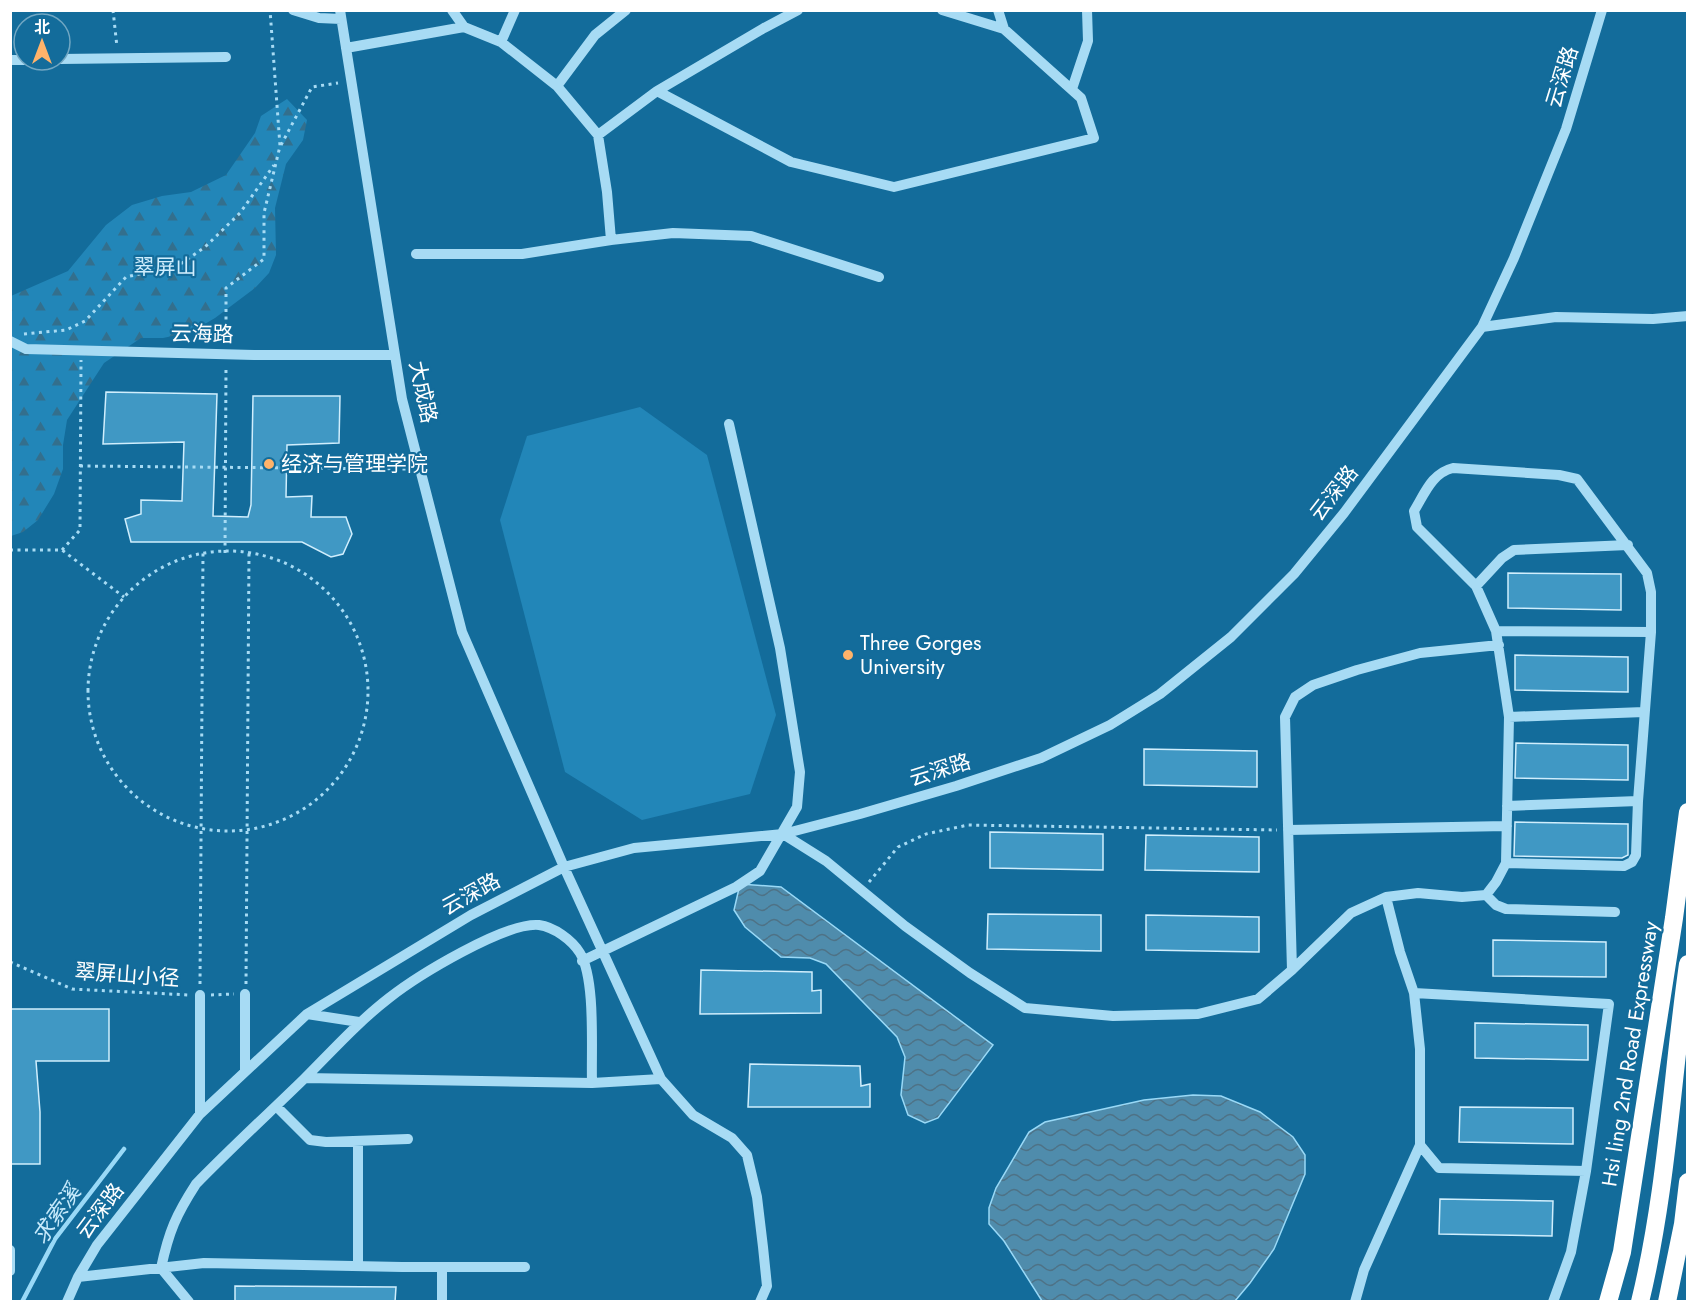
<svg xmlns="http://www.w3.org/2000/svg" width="1698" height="1312" font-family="Jost,'Noto Sans SC',sans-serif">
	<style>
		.forest { fill: url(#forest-firs) }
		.pitch { fill: #2286b8 }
		.water { fill: url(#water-waves); stroke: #99d9f7; stroke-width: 1.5 }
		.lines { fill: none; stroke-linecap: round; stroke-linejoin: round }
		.stream { stroke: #99d9f7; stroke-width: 4.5 }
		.building { fill: #4098c4; stroke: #d0eefd; stroke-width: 1.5 }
		.path { stroke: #a7dbf4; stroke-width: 3; stroke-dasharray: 3 4.5; stroke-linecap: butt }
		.minor { stroke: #a7dbf4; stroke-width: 10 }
		.highway { stroke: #fff; stroke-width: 18 }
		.poi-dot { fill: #ffb36a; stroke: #136c9b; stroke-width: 2 }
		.labels { text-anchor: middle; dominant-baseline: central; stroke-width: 4.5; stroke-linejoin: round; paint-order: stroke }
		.street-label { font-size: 21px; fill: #fff; stroke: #136c9b }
		.park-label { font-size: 21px; fill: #d0eefd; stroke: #136c9b }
		.poi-label { font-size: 21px; fill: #fff; stroke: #136c9b; text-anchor: start }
		.water-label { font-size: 22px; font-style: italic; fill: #c7eafb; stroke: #136c9b }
	</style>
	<defs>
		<pattern id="forest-firs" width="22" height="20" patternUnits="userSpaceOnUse" patternTransform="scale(1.5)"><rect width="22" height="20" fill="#2286b8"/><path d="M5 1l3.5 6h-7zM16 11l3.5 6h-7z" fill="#336f8d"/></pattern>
		<pattern id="water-waves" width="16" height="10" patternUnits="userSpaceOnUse" patternTransform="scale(1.5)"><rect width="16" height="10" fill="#4f8cac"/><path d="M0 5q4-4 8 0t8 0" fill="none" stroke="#4e7286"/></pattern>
	</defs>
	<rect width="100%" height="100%" fill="#136c9b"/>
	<path class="forest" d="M287 99 307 120 303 140 286 164 275 208 276 255 269 273 255 288 215 318 191 332 163 338H141L104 363 67 420 63 445V469L54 494 38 520 23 532 11 536V296L68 271 106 225 132 205 162 196 191 192 226 175 255 133 261 116Z"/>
	<path class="pitch" d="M640 407 707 455 776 715 750 794 642 820 565 772 500 520 527 436Z"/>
	<path class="water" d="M740 884 781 887 993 1045 938 1118 925 1123 908 1115 901 1095 905 1057 897 1037 826 964 810 958 781 957 745 927 734 910Z
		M1193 1095 1221 1096 1260 1112 1293 1137 1305 1155V1174L1274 1249 1250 1283 1235 1301H1042L1004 1241 989 1224V1208L996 1188 1029 1132 1045 1122 1144 1100Z"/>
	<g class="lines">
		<path class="stream" d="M22 1302 55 1239 124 1149"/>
	</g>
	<path class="building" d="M106 392 217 394 213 516 248 517 251 505 253 396H340L339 443 287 445 286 497 312 496 311 517H346L352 534 343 554 331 557 302 542H131L125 519 141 514V500L182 501 184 442 103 444Z
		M1508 573 1621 574V610L1508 608Z
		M1515 655 1628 657V692L1515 690Z
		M1516 743 1628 745V780L1515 778Z
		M1144 749 1257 751V787L1144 785Z
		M1515 822 1628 824V855L1622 858 1514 856Z
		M990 832 1103 834V870L990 868Z
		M1146 835 1259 837V872L1145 870Z
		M988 914 1101 915V951L987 949Z
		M1146 915 1259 917V952L1146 950Z
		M1493 940 1606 942V977L1493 976Z
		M701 970 812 972V991L821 990V1013L700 1014Z
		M10 1009H109V1061H36L40 1112V1164H10Z
		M1475 1023 1588 1025V1060L1475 1058Z
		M750 1064 860 1066 861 1086 870 1084V1107H748Z
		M1460 1107 1573 1108V1144L1459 1142Z
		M1440 1199 1553 1201 1552 1236 1439 1234Z
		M235 1286 396 1287 395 1302H235Z"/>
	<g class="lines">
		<path class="path" d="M113 10 117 47
			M281 145 312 87 338 83
			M24 334 66 330 85 321 126 277 179 265 205 247 240 213 274 165
			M226 342V288L264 259V213L280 146 270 10
			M80 466 408 469
			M10 550H62L124 597
			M62 550 80 530 81 360
			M88 691a140 140 0 1 1 280 0a140 140 0 1 1-280 0Z
			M225 553 226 366
			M869 882 898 847 926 834 968 825 1277 830
			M10 962 72 989 189 995
			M200 984 203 553
			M246 984 249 553
			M211 995 234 994"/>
		<path class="minor" d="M293 10 319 18 341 19
			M340 10 402 399 462 632 564 867 661 1079 693 1115 732 1138 747 1155 757 1197 763 1247 767 1286 760 1302
			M452 10 464 27 501 42 557 86 598 135 607 192 611 240
			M998 10 1004 29
			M501 42 515 10
			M346 48 464 27
			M60 59 226 57
			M10 60H24
			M557 86 595 35 626 10
			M1072 89 1088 41 1087 10
			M657 91 791 162 894 187 1094 138 1081 98 1004 29 942 10
			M598 135 657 91 764 28 798 10
			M416 254H522L611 240 673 233 751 236 879 277
			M1482 327 1556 317 1653 319 1688 316
			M10 341 26 349 254 355H395
			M1476 586 1502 558 1514 550 1628 545
			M1496 631 1651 632
			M1509 717 1644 712
			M1507 806 1638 801
			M1288 830 1507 826
			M783 834 826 861 905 926 970 973 1025 1008 1113 1016 1198 1014 1258 999 1292 970 1351 913 1386 897 1418 893 1462 897 1486 895 1496 882 1506 863 1509 717 1496 631 1476 586 1417 527 1414 511C1425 493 1432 473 1453 468L1559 475 1577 479 1647 573 1651 592V632L1638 801 1636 855 1632 862 1624 866 1506 863
			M1486 895 1496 905 1506 909 1615 912
			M582 961 736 887 760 871 797 807 800 772 780 648 729 424
			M1292 970 1285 717 1295 697 1313 685 1357 670 1420 653 1499 645
			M1414 993 1609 1004 1586 1171 1571 1252 1553 1302
			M307 1014 359 1022
			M245 1072V994
			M305 1078 592 1083 661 1079
			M276 1106 310 1140 326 1142 408 1139
			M200 1114V995
			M358 1141V1266
			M1420 1145 1439 1168 1586 1171
			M10 1250V1271
			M442 1267V1302
			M78 1277 204 1263 402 1267H525
			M67 1302 78 1277 97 1245 200 1114 307 1014 471 915 564 867 634 848 783 834 860 814 956 786 1041 758 1110 725 1160 694 1231 637 1294 574 1344 513 1482 327 1514 258 1566 129 1602 10
			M189 1302 161 1268C169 1231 176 1215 196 1184 231 1148 268 1114 304 1079 332 1051 358 1022 389 998 417 976 505 922 539 925 554 927 572 940 580 953 596 980 591 1050 592 1083
			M1355 1302 1364 1270 1420 1145V1049L1414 993 1400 952 1386 897"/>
		<path class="highway" d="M1608 1302 1622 1252 1674 918 1688 812
			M1640 1302C1667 1191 1672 1076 1688 964
			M1667 1302 1683 1224 1688 1182"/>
	</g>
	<g class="poi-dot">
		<circle cx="269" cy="464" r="6"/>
		<circle cx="848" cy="655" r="6"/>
	</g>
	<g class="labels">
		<g class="street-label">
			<text transform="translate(1562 77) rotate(-73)">云深路</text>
			<text transform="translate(202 334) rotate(1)">云海路</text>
			<text transform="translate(423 392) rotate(78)">大成路</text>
			<text transform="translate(1334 493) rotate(-52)">云深路</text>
			<text transform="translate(940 770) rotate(-17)">云深路</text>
			<text transform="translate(471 894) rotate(-29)">云深路</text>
			<text transform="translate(127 975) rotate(4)">翠屏山小径</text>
			<text transform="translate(1630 1054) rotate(-81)">Hsi ling 2nd Road Expressway</text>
			<text transform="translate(100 1211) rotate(-53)">云深路</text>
		</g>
		<g class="park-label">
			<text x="165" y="267">翠屏山</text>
		</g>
		<g class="poi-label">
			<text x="281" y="464">经济与管理学院</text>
			<text x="860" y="643">Three Gorges<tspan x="860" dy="24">University</tspan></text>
		</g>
		<g class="water-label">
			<text transform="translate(56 1214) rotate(-55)">求索溪</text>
		</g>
	</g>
	<rect width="1698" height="1312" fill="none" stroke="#ffffff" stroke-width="24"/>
	<g transform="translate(42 42)"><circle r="28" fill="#136c9b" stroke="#71a7c3" stroke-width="1.5"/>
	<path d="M0-4.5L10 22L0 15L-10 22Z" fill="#ffb36a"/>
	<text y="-9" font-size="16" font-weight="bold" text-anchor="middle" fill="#ffffff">北</text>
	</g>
</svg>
